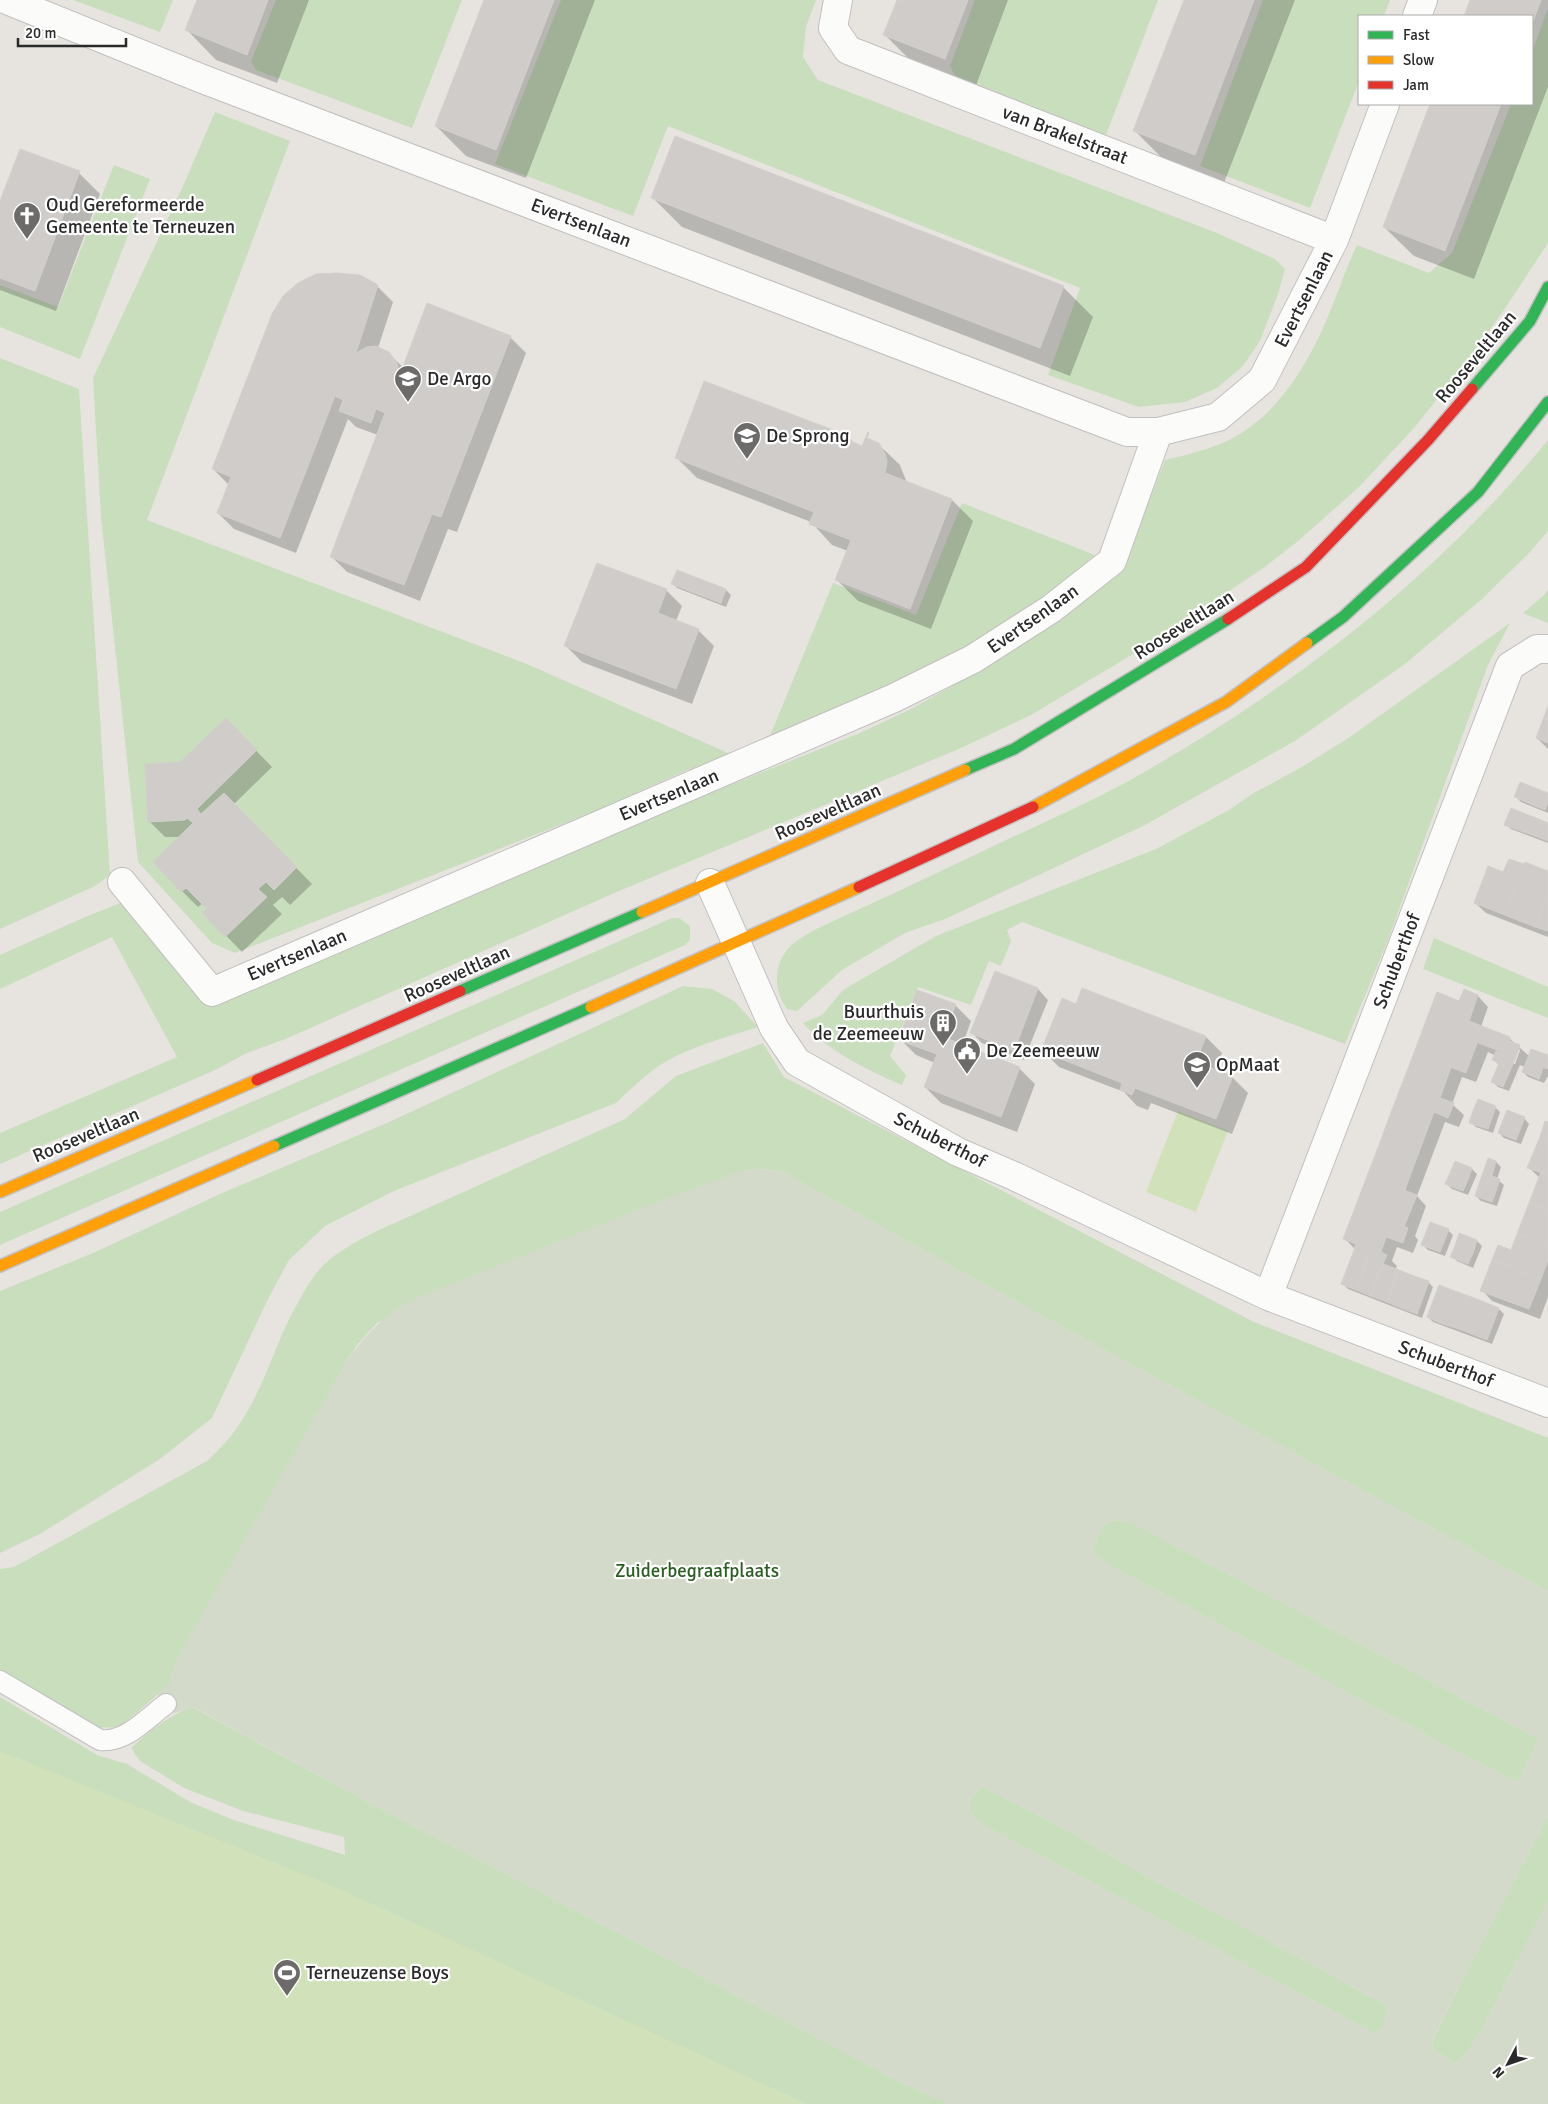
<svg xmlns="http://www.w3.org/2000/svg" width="1548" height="2104" font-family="Signika,sans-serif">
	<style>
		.green { fill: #c9debd }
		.cemetery { fill: #d3dac9; fill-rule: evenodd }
		.pitch { fill: #d1e2bb }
		.shadow { fill: #0003; fill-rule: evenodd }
		.building { fill: #cfccc9; stroke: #d2d0cc }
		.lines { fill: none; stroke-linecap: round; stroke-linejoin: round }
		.lane-casing { stroke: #c2c0c0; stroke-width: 22 }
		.street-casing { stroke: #c2c0c0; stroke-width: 30 }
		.fast-casing { stroke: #c2c0c0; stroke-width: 14 }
		.slow-casing { stroke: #c2c0c0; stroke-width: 14 }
		.jam-casing { stroke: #c2c0c0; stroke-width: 14 }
		.lane { stroke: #fbfbfa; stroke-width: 20 }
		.street { stroke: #fbfbfa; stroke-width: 28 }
		.fast { stroke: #30b455; stroke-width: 11 }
		.slow { stroke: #ff9f0a; stroke-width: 11 }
		.jam { stroke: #e5322d; stroke-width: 11 }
		.labels { text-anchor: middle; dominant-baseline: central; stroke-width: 4.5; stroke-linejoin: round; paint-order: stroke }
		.street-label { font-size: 19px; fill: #2a2a2a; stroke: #fff }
		.poi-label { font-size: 19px; fill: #2a2a2a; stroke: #fff; text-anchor: start }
		.park-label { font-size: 19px; fill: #2b5e22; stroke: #fff }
	</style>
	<rect width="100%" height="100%" fill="#e7e4e0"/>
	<path class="green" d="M73 0H173L160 32Z
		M276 0H462L412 128 256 70 251 61Z
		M561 0H816L806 27 803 57 818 80 1217 233 1275 259 1285 269 1278 294 1260 341 1243 366 1217 388 1185 402 1139 407 1048 375 1080 288 668 126 633 216 495 164Z
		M975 0H1158L1106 135 955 76 950 66Z
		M1263 0H1390L1384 16H1359V81L1310 208 1200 166Z
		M1548 8V243L1506 307 1470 358 1414 428 1359 487 1297 542 1262 569 1150 644 1031 715 961 748 612 894 288 1038 247 1053 215 1070 0 1164V1133L177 1057 112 937 0 989V955L85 917 123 902 209 981 629 826 862 732 913 708 1002 658 1123 567 1165 460C1186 455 1207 450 1227 441 1280 415 1310 361 1331 309 1340 287 1347 266 1357 245L1429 273 1452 253 1511 104H1532V52Z
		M215 112 290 141 147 520 527 664 735 756 687 770 598 810 235 953 212 943 138 862 101 517 93 378 183 186Z
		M114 165 150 179 80 359 0 327V285L58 307Z
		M0 358 79 389 110 875 95 886 0 929Z
		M1548 440V531L1529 553 1481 600 1405 664 1295 741 1143 826 945 919 905 933 842 970 797 1011 787 1009C774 992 773 968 787 950 794 941 806 935 816 929 880 900 943 870 1006 840 1045 822 1085 804 1123 784 1144 773 1164 760 1185 748 1320 666 1448 563 1548 440Z
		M962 503 1095 555C1080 568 1066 583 1050 595 963 659 862 702 765 748L833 583 916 615Z
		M1548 590V623L1523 613 1543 596Z
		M1510 623 1488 665 1388 940 1345 1044 1022 922 1007 930 1011 941 1001 966 989 961 971 1005 918 987 890 1056 906 1075 902 1085C867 1070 828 1051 803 1023L822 1015 843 990 936 936 1156 849 1229 810 1252 794 1300 768 1347 739Z
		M672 918H679L690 926V940L685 945 0 1245V1212Z
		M1434 938 1548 987V1018L1423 969Z
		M683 986 712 989 734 1001 758 1027C730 1036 693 1046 667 1061 648 1072 632 1088 616 1103L394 1191 325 1226 289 1260 267 1301 212 1418 160 1459 40 1534 0 1553V1291L93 1253 220 1194 389 1122Z
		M763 1043 784 1077 1254 1322 1548 1438V1591L993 1289 783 1172 768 1169 741 1171 377 1323 358 1344 345 1364 171 1675V1683L120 1727 89 1728 0 1672V1569L14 1567 207 1461C221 1448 234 1434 244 1417 266 1382 276 1342 296 1306 304 1292 312 1276 324 1265 339 1250 359 1240 379 1230L625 1119 676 1076Z
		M1117 1520 1134 1524 1539 1739 1518 1782 1445 1745 1106 1563 1096 1555 1092 1549C1099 1536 1101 1522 1117 1520Z
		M0 1697 97 1755 127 1764 192 1803 234 1820 345 1855 344 1837 243 1811 184 1788 140 1761 131 1748C150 1730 168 1716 192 1707L368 1802 619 1933 899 2081 949 2104H0Z
		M981 1787C1038 1812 1091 1845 1145 1875 1226 1919 1309 1961 1389 2007L1381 2029 1374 2033 978 1822C962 1806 970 1802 981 1787Z
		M1548 1816V1901L1482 2029 1468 2051 1455 2063 1432 2048 1433 2040 1462 1980Z"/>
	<path class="cemetery" d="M768 1169 783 1172 993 1289 1548 1591V1816L1462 1980 1433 2039 1432 2048 1455 2063 1468 2051 1482 2029 1548 1901V2104H949L899 2081 619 1933 368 1802 193 1707 175 1713 157 1694 170 1683 171 1675 178 1657 345 1364C365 1335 382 1316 414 1299L647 1206 741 1171ZM1117 1520 1134 1524 1539 1739 1518 1782 1445 1745 1106 1563 1096 1555 1092 1549C1099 1536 1101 1522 1117 1520ZM981 1787C1038 1812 1091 1845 1145 1875 1226 1919 1308 1961 1389 2007L1381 2029 1374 2033 978 1822C962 1806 970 1802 981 1787Z"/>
	<path class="pitch" d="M1178 1111 1228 1131 1196 1212 1146 1192Z
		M0 1751 342 1890 807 2104H0Z"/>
	<path class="shadow" d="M198 0H309L277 83 216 60 187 30Z
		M485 0H595L526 178 466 156 436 126Z
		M898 0H1008L975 88 914 64 885 35Z
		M1185 0H1295L1224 183 1164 160 1135 131Z
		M1471 0H1548V87L1474 279 1414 256 1384 227 1432 104H1532V16H1465Z
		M79 173 100 194 56 311 0 290V205Z
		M653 198 1063 287 1093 317 1070 376 682 227Z
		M377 286 393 302 378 348 388 353 404 368 510 337 526 353 457 532 448 529 420 601 347 572 331 556 378 435 356 427 348 419 296 553 234 529 218 513 229 485 213 469Z
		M848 437 856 445 863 448 878 444 900 465 907 483 952 500 973 521 931 629 858 601 837 580 848 551 832 545 811 522 697 478 676 457Z
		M672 583 726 590 731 595 726 607 677 588Z
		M666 590 682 606 676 621 698 630 714 646 692 704 582 662 566 646Z
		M1548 710V749L1537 738Z
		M242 736 272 767 234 804 312 884 290 905 282 897 273 905 282 914 242 952 204 913 208 909 203 903 198 907 182 891 181 837H165L149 821 180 763Z
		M1548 794V813L1521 802 1516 797Z
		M1506 824H1548V843L1511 829Z
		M1510 860 1548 872V937L1486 913 1475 903 1504 874Z
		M996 973 1038 989 1048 1000 1024 1060 982 1043 972 1033Z
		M1083 990 1206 1037 1222 1053 1215 1070 1232 1077 1248 1093 1232 1134 1151 1103 1148 1110 1137 1106 1124 1092 1059 1067 1043 1051 1077 1005Z
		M1464 991 1478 996 1488 1007 1481 1027 1509 1038 1529 1056 1548 1055V1076L1544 1083 1528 1077 1523 1072 1525 1067 1520 1065 1509 1091 1498 1087 1493 1082 1499 1065 1494 1060 1496 1056 1488 1052 1476 1082 1462 1077 1452 1104 1464 1115 1459 1127 1445 1122 1417 1196 1426 1206 1415 1236 1418 1240 1413 1253 1397 1247 1392 1261 1397 1266 1395 1270 1428 1282 1433 1287 1422 1318 1348 1289 1343 1284 1356 1250 1345 1239 1438 994 1460 1002ZM1518 1048 1520 1050 1515 1064 1512 1063Z
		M955 1005 971 1021 962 1046 1019 1068 1035 1084 1017 1132 941 1103 925 1087 935 1063 916 1055 900 1039Z
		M1495 1107 1500 1112 1493 1133 1476 1127 1471 1122Z
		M1524 1118 1529 1124 1521 1144 1504 1138 1499 1133Z
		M1548 1124V1297L1540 1319 1492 1301 1482 1290 1512 1251 1540 1178 1529 1168Z
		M1488 1160 1496 1162 1501 1167 1497 1179 1504 1185 1497 1206 1481 1201 1476 1196Z
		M1456 1162 1472 1169 1477 1174 1468 1195 1452 1189 1447 1184Z
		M1448 1230 1453 1235 1445 1256 1428 1250 1423 1245Z
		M1477 1241 1482 1246 1473 1268 1457 1261 1452 1256Z
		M1499 1309 1504 1314 1492 1344 1433 1322 1428 1317Z"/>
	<path class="building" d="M197 0H268L247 55 185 30Z
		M484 0H554L496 150 435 126Z
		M897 0H968L945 59 883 35Z
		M1184 0H1254L1195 155 1133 131Z
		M1470 0H1541L1532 24V16H1464Z
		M1430 104H1501L1445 251 1383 227Z
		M675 136 1064 286 1040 348 651 198Z
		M20 149 80 171 35 291 0 278V201Z
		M337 273 360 275 378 285 356 353 367 347 376 346 389 352 397 363 398 371 401 372 427 303 511 336 441 517 432 514 404 585 330 557 385 413 376 409 371 423 339 411 343 400 335 396 280 538 217 513 231 477 212 469 272 314 283 296 298 283 316 274Z
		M704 381 849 436 848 440 862 446 868 432 869 433 867 438 879 443 885 454 887 461 885 473 952 499 910 609 835 580 851 540 809 524 814 512 675 458Z
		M597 563 667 589 658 613 699 629 676 689 564 646Z
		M677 570 726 589 721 603 671 584Z
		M1548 706V743L1536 738Z
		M226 718 257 750 197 809 201 814 224 793 297 867 274 890 266 882 258 889 267 897 225 937 202 913 207 909 186 888 181 892 153 862 193 823 187 818 185 820 148 822 145 764 180 762Z
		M1520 782 1548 793V802L1545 810 1514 797Z
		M1511 808 1541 820 1535 836 1504 825Z
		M1541 820 1548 823V841L1535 836Z
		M1509 859 1524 864 1505 915 1474 903 1488 866 1503 872Z
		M1525 862 1548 871V894L1535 927 1505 915Z
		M1548 894V931L1535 927Z
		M995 971 1038 988 1014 1051 970 1033Z
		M1082 988 1206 1036 1196 1062 1233 1076 1216 1119 1135 1088 1132 1095 1120 1090 1122 1083 1041 1051 1062 998 1076 1004Z
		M1464 989 1478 995 1469 1021 1510 1037 1509 1041 1520 1045 1516 1057 1425 1023 1437 992 1459 1001Z
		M917 990 956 1004 943 1037 1020 1067 1001 1117 924 1087 937 1054 898 1040Z
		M1425 1023 1477 1043 1466 1073 1414 1053Z
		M1531 1049 1548 1055V1069L1526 1062Z
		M1496 1051 1516 1057 1503 1087 1491 1082 1499 1063 1492 1060Z
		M1414 1053 1451 1067 1440 1098 1402 1084Z
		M1526 1062 1543 1068 1539 1079 1522 1072Z
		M1402 1084 1454 1103 1448 1118 1434 1112 1428 1128 1390 1115Z
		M1478 1099 1496 1106 1492 1118 1473 1111Z
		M1507 1110 1525 1117 1520 1130 1502 1123Z
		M1473 1111 1492 1118 1488 1129 1469 1123Z
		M1390 1115 1428 1128 1416 1160 1379 1145Z
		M1545 1121 1548 1122V1140L1540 1137Z
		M1502 1123 1520 1130 1516 1140 1498 1133Z
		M1540 1137 1548 1140V1175L1527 1168Z
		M1379 1145 1416 1160 1405 1190 1367 1176Z
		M1488 1158 1496 1161 1492 1176 1500 1179 1496 1191 1479 1184Z
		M1455 1161 1472 1168 1468 1180 1450 1173Z
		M1541 1172 1548 1175V1210L1529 1203Z
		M1450 1173 1468 1180 1463 1191 1445 1184Z
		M1367 1176 1417 1195 1404 1227 1355 1208Z
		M1479 1184 1496 1191 1492 1202 1475 1196Z
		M1529 1203 1548 1210V1246L1517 1234Z
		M1355 1208 1408 1228 1403 1243 1386 1237 1381 1252 1387 1255 1383 1264 1353 1253 1356 1244 1343 1239Z
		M1430 1222 1449 1229 1444 1242 1425 1235Z
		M1459 1233 1477 1240 1473 1253 1455 1246Z
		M1517 1234 1548 1246V1260L1541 1279 1492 1260 1498 1245 1511 1250Z
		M1425 1235 1444 1242 1440 1252 1421 1245Z
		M1455 1246 1473 1253 1468 1264 1450 1257Z
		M1353 1253 1367 1258 1356 1290 1341 1284Z
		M1367 1258 1383 1264 1371 1296 1356 1290Z
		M1492 1260 1541 1279 1529 1309 1480 1291Z
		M1383 1264 1399 1270 1387 1302 1371 1296Z
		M1399 1270 1414 1276 1401 1308 1387 1302Z
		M1414 1276 1429 1281 1417 1314 1401 1308Z
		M1439 1285 1452 1290 1440 1323 1427 1317Z
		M1452 1290 1469 1296 1456 1328 1440 1323Z
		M1469 1296 1484 1302 1472 1334 1456 1328Z
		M1484 1302 1499 1308 1487 1340 1472 1334Z"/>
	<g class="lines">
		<defs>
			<path id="lane" d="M0 1681 100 1740C126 1743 147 1718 166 1704"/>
			<path id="street" d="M7 0 200 78 1127 432H1158L1218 417 1262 380 1334 240 1385 104
				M838 0 833 28 848 50 1334 240
				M1417 16 1423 0
				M122 882 212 992 894 698 973 659 1051 609 1112 561 1158 432
				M710 883 774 1028 797 1062 958 1152 1014 1176 1268 1296 1548 1403
				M1268 1296 1510 666 1537 649H1548"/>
			<path id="fast" d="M1472 389 1530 321 1548 287
				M1307 643 1343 617 1478 492 1548 402
				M965 770 1014 749 1228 619
				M460 991 642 912
				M274 1146 591 1007"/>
			<path id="slow" d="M1033 807 1226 702 1307 643
				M642 912 965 770
				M591 1007 859 887
				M0 1192 257 1080
				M0 1266 274 1146"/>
			<path id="jam" d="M1228 619 1306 567 1428 440 1472 389
				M859 887 1033 807
				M257 1080 460 991"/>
		</defs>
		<use href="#lane" class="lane-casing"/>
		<use href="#street" class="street-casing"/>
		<use href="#fast" class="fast-casing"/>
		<use href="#slow" class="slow-casing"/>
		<use href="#jam" class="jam-casing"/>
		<use href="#lane" class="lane"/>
		<use href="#street" class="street"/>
		<use href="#fast" class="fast"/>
		<use href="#slow" class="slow"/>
		<use href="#jam" class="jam"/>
	</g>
	<defs>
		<symbol id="church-pin" viewBox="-11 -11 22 30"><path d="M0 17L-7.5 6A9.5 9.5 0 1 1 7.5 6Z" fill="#6c6b6a" stroke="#fff"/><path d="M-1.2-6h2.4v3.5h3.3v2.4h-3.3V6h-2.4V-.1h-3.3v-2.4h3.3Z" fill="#fff"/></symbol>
		<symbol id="school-pin" viewBox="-11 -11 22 30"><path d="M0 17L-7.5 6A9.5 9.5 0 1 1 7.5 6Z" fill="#6c6b6a" stroke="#fff"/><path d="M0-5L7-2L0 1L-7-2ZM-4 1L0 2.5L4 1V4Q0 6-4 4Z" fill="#fff"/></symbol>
		<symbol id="building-pin" viewBox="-11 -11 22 30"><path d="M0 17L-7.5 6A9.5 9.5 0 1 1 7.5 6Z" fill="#6c6b6a" stroke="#fff"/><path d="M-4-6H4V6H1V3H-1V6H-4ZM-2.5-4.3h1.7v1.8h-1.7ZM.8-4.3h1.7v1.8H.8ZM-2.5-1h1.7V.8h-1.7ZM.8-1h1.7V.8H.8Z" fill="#fff"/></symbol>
		<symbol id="civic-pin" viewBox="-11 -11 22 30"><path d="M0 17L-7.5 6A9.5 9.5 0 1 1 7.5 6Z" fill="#6c6b6a" stroke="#fff"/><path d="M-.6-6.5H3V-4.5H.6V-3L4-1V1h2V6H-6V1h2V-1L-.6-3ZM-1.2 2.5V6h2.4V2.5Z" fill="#fff"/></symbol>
		<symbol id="stadium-pin" viewBox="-11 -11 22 30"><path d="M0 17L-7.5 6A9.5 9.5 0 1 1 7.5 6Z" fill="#6c6b6a" stroke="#fff"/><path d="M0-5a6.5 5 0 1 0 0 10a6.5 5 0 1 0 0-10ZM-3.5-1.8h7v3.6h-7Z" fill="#fff"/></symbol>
	</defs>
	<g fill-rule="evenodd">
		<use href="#church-pin" x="11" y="200" width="32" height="43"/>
		<use href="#school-pin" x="392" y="363" width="32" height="43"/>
		<use href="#school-pin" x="731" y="420" width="32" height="43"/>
		<use href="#building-pin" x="927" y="1007" width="32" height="43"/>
		<use href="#civic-pin" x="951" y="1035" width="32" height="43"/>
		<use href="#school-pin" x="1181" y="1049" width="32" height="43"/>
		<use href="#stadium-pin" x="271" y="1957" width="32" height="43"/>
	</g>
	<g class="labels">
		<g class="street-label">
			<text transform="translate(1065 135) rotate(21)">van Brakelstraat</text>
			<text transform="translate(581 223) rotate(21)">Evertsenlaan</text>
			<text transform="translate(1304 299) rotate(-63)">Evertsenlaan</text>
			<text transform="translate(1476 357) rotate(-50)">Rooseveltlaan</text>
			<text transform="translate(1033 619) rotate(-35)">Evertsenlaan</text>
			<text transform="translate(1184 625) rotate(-32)">Rooseveltlaan</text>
			<text transform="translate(669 795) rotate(-23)">Evertsenlaan</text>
			<text transform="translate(828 812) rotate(-24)">Rooseveltlaan</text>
			<text transform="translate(297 955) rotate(-23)">Evertsenlaan</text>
			<text transform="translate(1397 961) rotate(-69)">Schuberthof</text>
			<text transform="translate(457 974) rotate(-24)">Rooseveltlaan</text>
			<text transform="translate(86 1135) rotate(-23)">Rooseveltlaan</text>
			<text transform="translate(940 1140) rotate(27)">Schuberthof</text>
			<text transform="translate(1446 1364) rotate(21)">Schuberthof</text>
		</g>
		<g class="poi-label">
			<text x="46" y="205">Oud Gereformeerde<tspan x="46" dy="22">Gemeente te Terneuzen</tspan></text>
			<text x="427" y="379">De Argo</text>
			<text x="766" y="436">De Sprong</text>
			<text x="924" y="1012" text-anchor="end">Buurthuis<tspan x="924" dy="22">de Zeemeeuw</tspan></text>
			<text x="986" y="1051">De Zeemeeuw</text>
			<text x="1216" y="1065">OpMaat</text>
			<text x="306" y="1973">Terneuzense Boys</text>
		</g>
		<g class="park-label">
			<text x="697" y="1571">Zuiderbegraafplaats</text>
		</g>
	</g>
	<rect x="1358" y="15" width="175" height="90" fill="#ffffff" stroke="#aaaaaa"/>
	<rect x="1368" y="31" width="25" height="8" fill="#30b455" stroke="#aaaaaa"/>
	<text x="1403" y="40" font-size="15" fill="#2a2a2a">Fast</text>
	<rect x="1368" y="56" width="25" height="8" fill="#ff9f0a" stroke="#aaaaaa"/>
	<text x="1403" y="65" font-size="15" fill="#2a2a2a">Slow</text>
	<rect x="1368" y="81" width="25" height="8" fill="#e5322d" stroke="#aaaaaa"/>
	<text x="1403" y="90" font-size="15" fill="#2a2a2a">Jam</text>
	<g transform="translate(1508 2064) rotate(229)" stroke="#ffffff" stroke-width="4" paint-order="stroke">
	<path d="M0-4L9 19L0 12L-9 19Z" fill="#2a2a2a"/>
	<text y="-8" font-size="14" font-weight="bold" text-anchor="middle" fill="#2a2a2a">N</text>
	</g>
	<path d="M18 38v8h108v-8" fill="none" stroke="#2a2a2a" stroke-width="2.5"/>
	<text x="25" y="38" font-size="15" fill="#2a2a2a" stroke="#ffffff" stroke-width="4" paint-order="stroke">20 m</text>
</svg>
